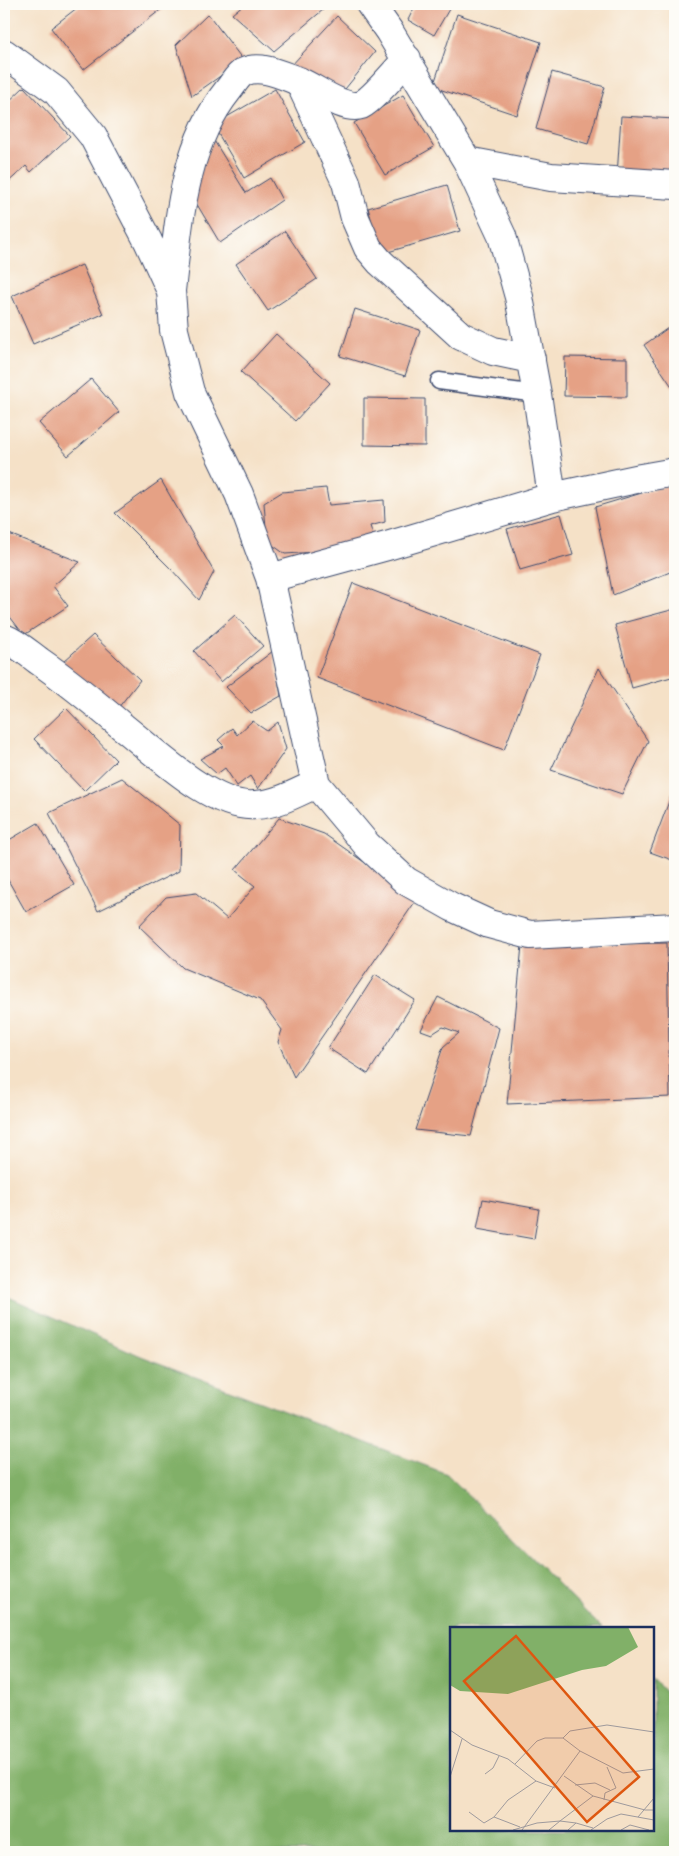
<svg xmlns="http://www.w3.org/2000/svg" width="679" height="1856" font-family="'Gentium Book Plus',serif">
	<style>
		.forest { fill: #81b068; stroke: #4e7063 }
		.building { fill: #e5a185 }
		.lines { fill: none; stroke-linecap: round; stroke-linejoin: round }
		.service-casing { stroke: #3c4a6e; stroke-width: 19 }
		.minor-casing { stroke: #3c4a6e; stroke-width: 30 }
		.service { stroke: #fff; stroke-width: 16 }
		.minor { stroke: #fff; stroke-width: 28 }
		.inset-road { fill: none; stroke: #9e9a9d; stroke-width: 1 }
		.view { fill: #de5710; fill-opacity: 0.15; stroke: #de5710; stroke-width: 2.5 }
		.inset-edge { fill: none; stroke: #1b2f5e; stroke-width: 2.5 }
	</style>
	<rect width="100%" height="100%" fill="#fdfcf7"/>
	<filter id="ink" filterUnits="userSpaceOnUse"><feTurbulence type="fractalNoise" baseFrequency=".02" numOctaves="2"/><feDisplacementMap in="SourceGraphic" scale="10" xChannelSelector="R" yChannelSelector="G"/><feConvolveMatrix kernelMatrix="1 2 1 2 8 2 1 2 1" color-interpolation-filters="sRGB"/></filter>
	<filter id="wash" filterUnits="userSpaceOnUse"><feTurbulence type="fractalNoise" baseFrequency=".0096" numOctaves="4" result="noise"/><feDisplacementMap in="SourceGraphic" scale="20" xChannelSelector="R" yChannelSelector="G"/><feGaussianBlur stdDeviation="1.12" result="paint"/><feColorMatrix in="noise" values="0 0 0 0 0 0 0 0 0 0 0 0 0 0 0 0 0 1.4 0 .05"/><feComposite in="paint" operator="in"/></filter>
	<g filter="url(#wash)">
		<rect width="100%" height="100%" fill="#f5e1c7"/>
		<path class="forest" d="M4 1295 141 1356 447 1474 602 1628H452V1830H653V1679L675 1702V1852H4Z"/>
		<g id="blocks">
			<path class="building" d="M82 4H168L83 70 51 28Z
				M244 4H330L274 51 232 14Z
				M416 4H452L434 35 408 20Z
				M208 14 243 60 192 96 176 45Z
				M457 14 541 42 517 115 433 87Z
				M337 16 375 52 341 94 289 68Z
				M552 72 605 87 588 144 536 129Z
				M24 87 70 136 31 172 26 166 4 186V106Z
				M275 89 305 142 244 178 213 125Z
				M403 95 434 147 385 175 354 123Z
				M621 116 675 119 674 180 617 176Z
				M213 139 246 193 270 178 282 200 220 243 192 196Z
				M447 185 460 231 381 254 368 208Z
				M285 231 317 279 268 311 236 264Z
				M82 265 103 314 33 344 12 296Z
				M355 309 420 330 405 376 340 356Z
				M675 323V391L644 345Z
				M276 334 330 383 295 421 241 372Z
				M565 357 627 358V397L564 396Z
				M91 379 119 412 68 456 39 423Z
				M364 398 425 399V446L364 445Z
				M161 480 214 572 199 600 171 569 115 513Z
				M675 483V570L613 595 595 507Z
				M326 488 329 505 384 500 385 522 370 526 373 535 343 545 332 551 285 554 267 541 264 503 282 492Z
				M561 514 573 555 520 570 507 529Z
				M4 532 80 562 53 586 68 606 24 635 4 609Z
				M353 583 540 655 504 750 317 678Z
				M675 609V676L632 688 615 625Z
				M235 615 263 646 221 682 194 651Z
				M93 635 140 680 118 708 63 662Z
				M273 651 281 696 251 713 226 687Z
				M599 668 648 741 622 794 551 770Z
				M66 708 116 760 84 791 34 739Z
				M252 721 267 731 278 722 286 749 258 789 250 776 237 786 225 768 217 774 200 759 224 746 218 740 232 728 237 735Z
				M122 778 180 825 179 871 98 911 49 813Z
				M674 788H675V861L650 852Z
				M279 818 324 834 417 899 294 1077 278 1042 282 1030 260 1000 183 968 139 926 166 897 196 893 227 919 255 886 235 870Z
				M38 823 74 885 26 912 4 873V843Z
				M667 943 670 1097 507 1104 522 945Z
				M375 975 415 1000 368 1074 328 1048Z
				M438 997 499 1028 471 1136 415 1130 443 1047 459 1033 443 1027 432 1034 421 1030Z
				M483 1199 539 1209 534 1239 477 1229Z"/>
		</g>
	</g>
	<g filter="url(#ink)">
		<use href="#blocks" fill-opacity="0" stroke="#3c4a6e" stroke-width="1"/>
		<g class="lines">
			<defs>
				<path id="service" d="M439 381 537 394"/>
				<path id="minor" d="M370 4 389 31 467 161 502 236 519 297 537 394 552 497
					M4 53 56 91 93 136 148 241 171 291 174 330 190 392 239 494 270 578
					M299 81 346 182 355 218 368 248 380 262 461 336 493 351 531 359
					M467 161 551 177 675 185
					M171 291C179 221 183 146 229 89 233 84 238 75 244 72 260 64 282 75 298 81 315 87 343 111 361 105 372 100 398 69 407 59
					M675 472 641 478 552 497 387 546 270 578 316 784 367 845 406 881 452 907 489 924 530 935 675 927
					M4 638C17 643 28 653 39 661 68 681 96 704 123 727 155 752 213 809 255 805 278 804 296 793 316 784"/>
			</defs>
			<use href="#service" class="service-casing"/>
			<use href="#minor" class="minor-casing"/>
			<use href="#service" class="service"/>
			<use href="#minor" class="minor"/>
		</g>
	</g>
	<g transform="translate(450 1627)">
		<rect width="204" height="204" fill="#f5e1c7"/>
		<path d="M0 0H178L188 20 156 39 132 43 58 67 10 64 0 58Z" fill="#81b068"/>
		<path class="inset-road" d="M0 103 22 118 58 132 86 154 105 161M113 111 120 104 157 98 204 105M130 124 173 146 204 142M65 137 87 114 95 111H113L130 124 72 203M35 147 43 141 49 129M114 149 143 169 195 183H204M0 150 12 112M125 158 145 156 160 163M154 173 155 166 166 161 157 140M19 185 34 196 44 190 70 200M44 190 58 173 86 154M188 190 204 171M126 196 143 201M63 203 87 196 110 194 143 169M99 203 110 194 126 196 118 203M141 203 157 192 171 187 204 193M171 203 180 198 199 203"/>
		<path class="view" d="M66 9 189 150 137 195 14 54Z"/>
		<rect width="204" height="204" class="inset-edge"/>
	</g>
	<rect width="679" height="1856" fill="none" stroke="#fdfcf7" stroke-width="20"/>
</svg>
